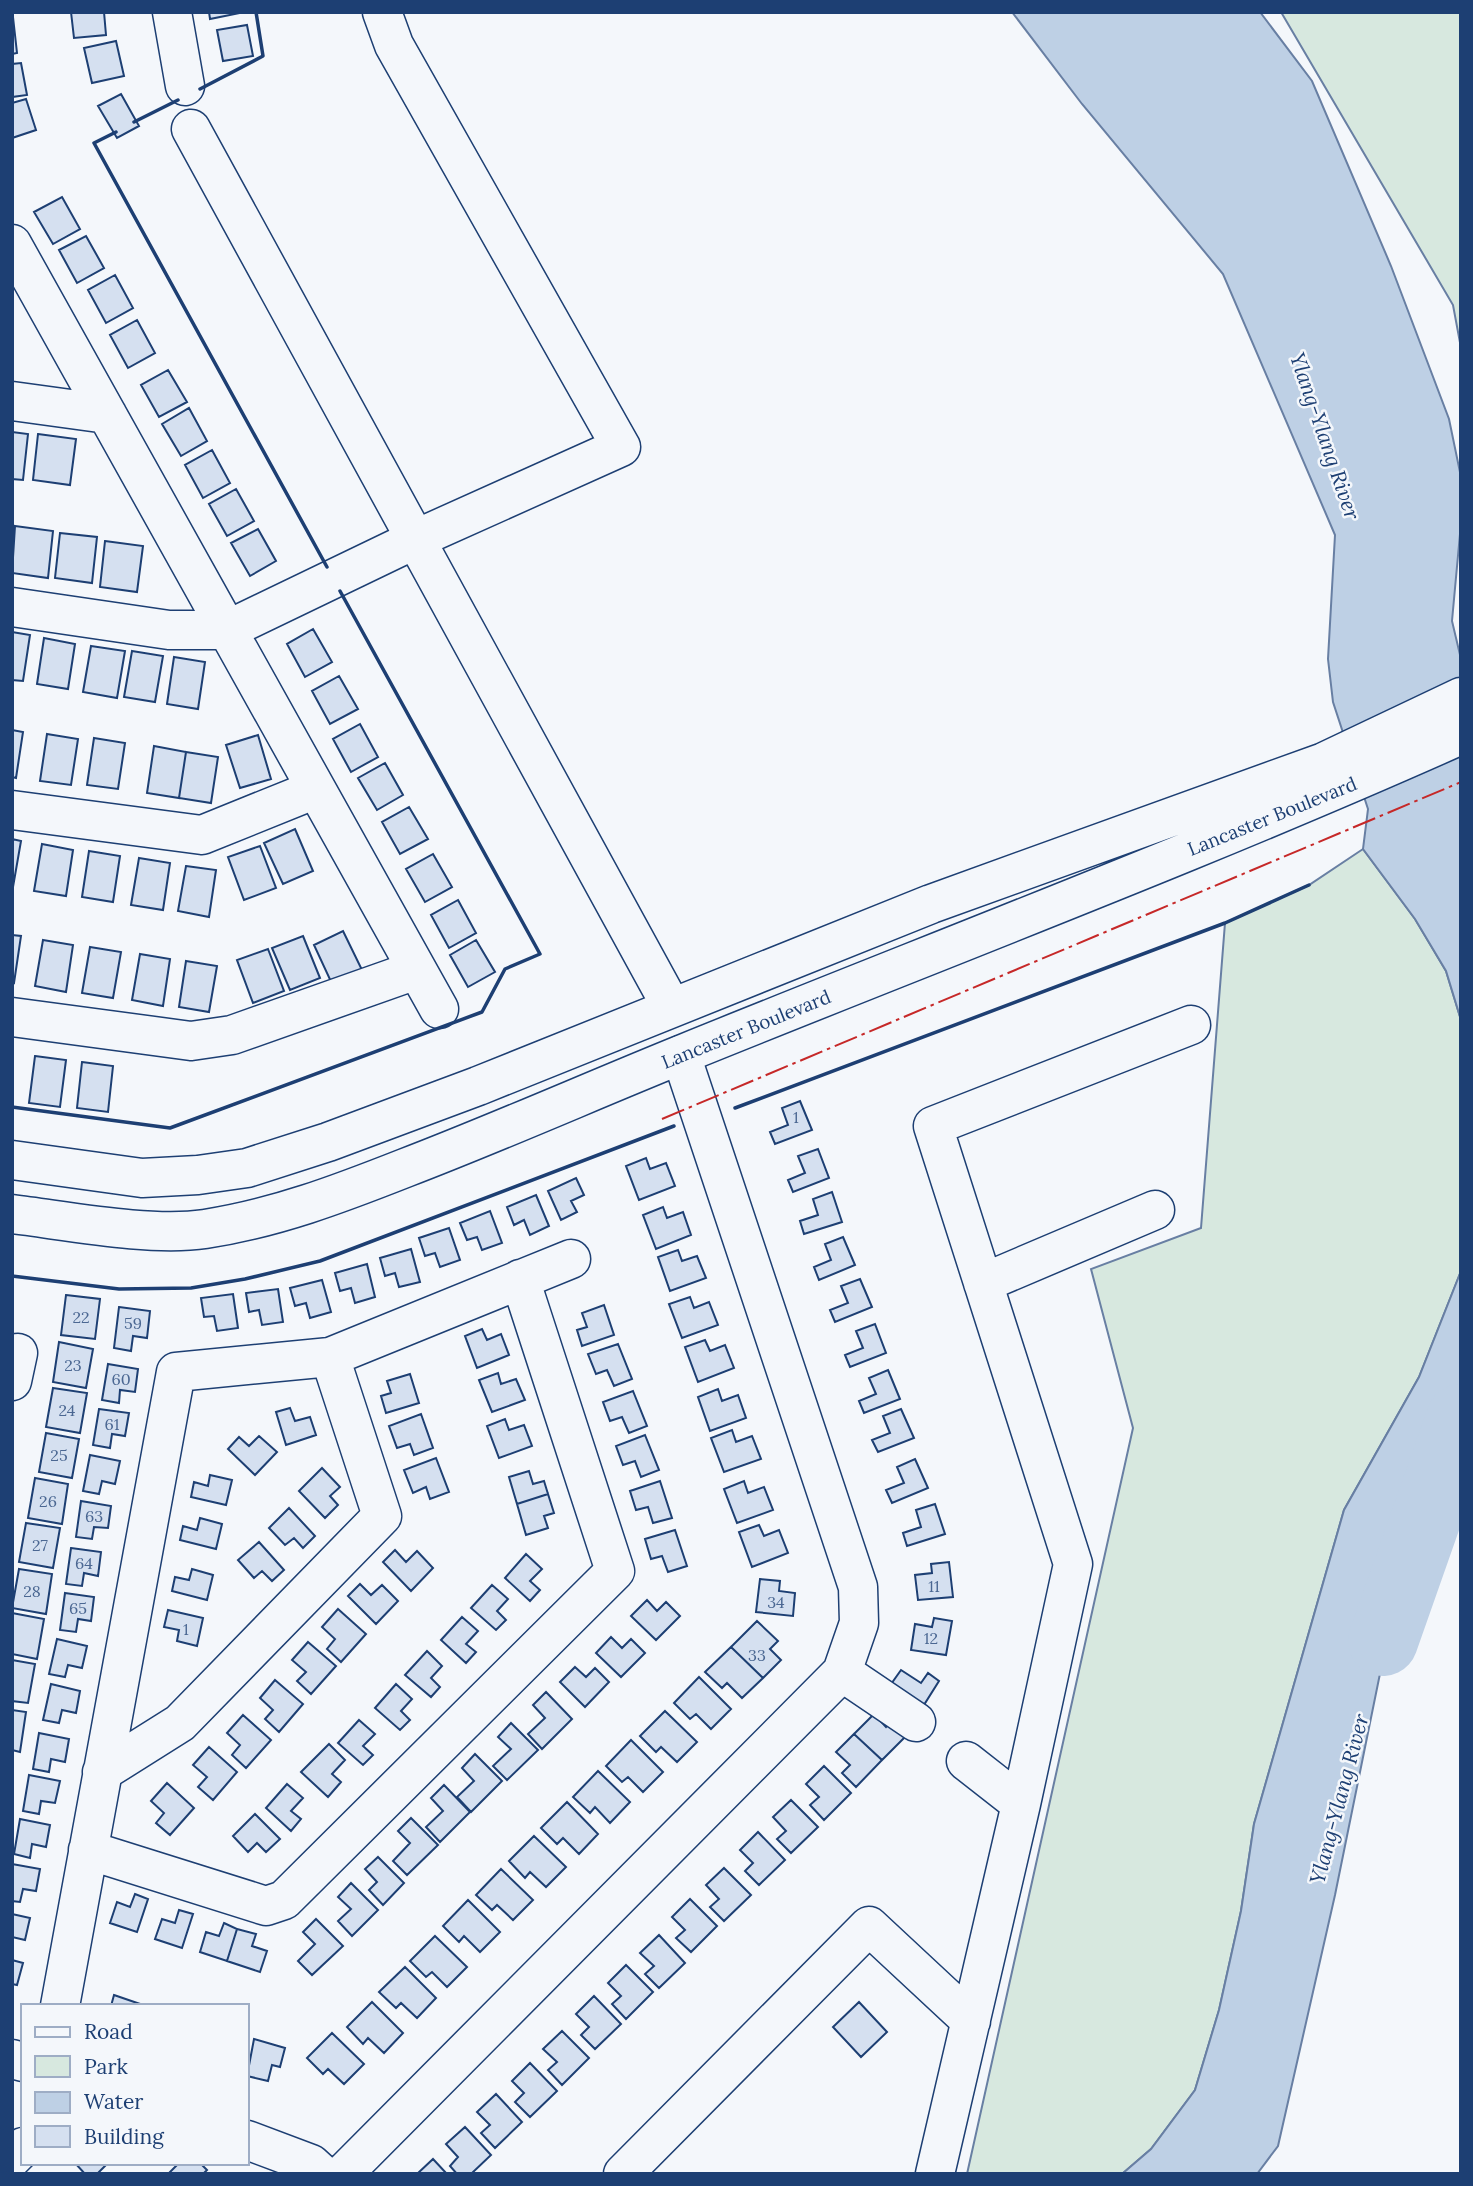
<svg xmlns="http://www.w3.org/2000/svg" width="1473" height="2186" font-family="Lora,serif">
	<style>
		.green { fill: #d7e8df; stroke: #687fa3; stroke-width: 2 }
		.water { fill: #bed0e5; stroke: #687fa3; stroke-width: 2 }
		.lines { fill: none; stroke-linecap: round; stroke-linejoin: round }
		.river { stroke: #bed0e5; stroke-width: 70 }
		.building { fill: #d5e0f0; stroke: #1d3f73; stroke-width: 2 }
		.minor-casing { stroke: #1d3f73; stroke-width: 41 }
		.major-casing { stroke: #1d3f73; stroke-width: 41 }
		.minor { stroke: #f4f7fb; stroke-width: 38 }
		.major { stroke: #f4f7fb; stroke-width: 38 }
		.wall { stroke: #1d3f73; stroke-width: 3.5 }
		.power { stroke: #c62828; stroke-width: 2; stroke-dasharray: 24 5 3.5 5; stroke-linecap: butt }
		.labels { text-anchor: middle; dominant-baseline: central; stroke-width: 5; stroke-linejoin: round; paint-order: stroke }
		.number-label { font-size: 16px; fill: #4b6792 }
		.street-label { font-size: 19px; fill: #1d3f73; stroke: #f4f7fb }
		.water-label { font-size: 21px; font-style: italic; fill: #1d3f73; stroke: #f4f7fb }
	</style>
	<rect width="100%" height="100%" fill="#f4f7fb"/>
	<path class="green" d="M1281 12H1461V348L1453 305Z
		M1363 849 1415 919 1446 971 1461 1020V1271L1419 1377 1344 1510 1254 1824 1241 1911 1219 2010 1195 2090 1151 2149 1122 2174H967L1133 1428 1091 1269 1201 1228 1225 923 1309 885Z"/>
	<path class="water" d="M1012 12H1260L1312 81 1391 266 1449 419 1461 477V523L1452 621 1461 659V1020L1446 971 1415 919 1363 849 1368 809 1333 702 1328 659 1335 535 1223 274 1082 104Z
		M1461 1271V1477L1419 1532 1385 1649 1335 1895 1278 2146 1257 2174H1122L1151 2149 1195 2090 1219 2010 1241 1911 1254 1824 1344 1510 1419 1377Z"/>
	<g class="lines">
		<path class="river" d="M1383 1641 1461 1419"/>
	</g>
	<path class="building" d="M71 12H104L106 35 74 38Z
		M209 12H240V13L210 19Z
		M13 17 17 53 12 54V17Z
		M247 25 253 56 223 61 217 30Z
		M116 41 124 76 92 83 84 48Z
		M21 63 27 95 12 97V64Z
		M121 94 139 126 117 138 98 106Z
		M26 99 36 130 12 138V103Z
		M62 197 80 229 53 244 34 212Z
		M86 236 104 268 77 283 59 250Z
		M115 275 133 308 106 323 88 290Z
		M137 320 155 353 128 368 110 335Z
		M168 370 187 402 159 417 141 385Z
		M189 408 207 441 181 456 162 424Z
		M12 432 28 434 23 480 12 479Z
		M38 434 76 439 70 485 33 480Z
		M212 450 230 483 203 498 185 465Z
		M236 489 254 521 227 536 209 504Z
		M15 526 53 531 48 578 12 573Z
		M258 529 276 561 250 576 231 543Z
		M60 533 97 537 92 583 55 578Z
		M105 541 143 546 137 592 100 587Z
		M313 629 332 662 305 677 287 644Z
		M12 632 30 635 23 681 12 680Z
		M44 638 75 644 68 689 37 684Z
		M91 646 125 651 117 698 83 692Z
		M132 651 163 656 155 702 124 697Z
		M174 657 205 662 198 709 167 704Z
		M339 676 358 709 330 724 312 691Z
		M360 724 378 757 351 772 333 739Z
		M12 730 23 732 16 778 12 777Z
		M47 734 78 739 71 785 40 781Z
		M258 735 271 779 240 788 226 745Z
		M94 738 125 743 118 789 87 785Z
		M154 746 186 752 179 798 147 793Z
		M186 752 218 757 211 803 179 798Z
		M385 763 403 795 377 810 358 778Z
		M409 807 428 839 400 854 382 822Z
		M295 829 313 871 283 884 264 843Z
		M12 839 21 841 13 887H12Z
		M42 844 73 850 66 896 34 891Z
		M260 846 276 888 244 900 228 857Z
		M89 851 120 856 113 902 82 897Z
		M433 854 452 887 425 902 406 869Z
		M139 858 170 863 163 910 131 905Z
		M186 866 216 870 209 917 178 911Z
		M458 900 476 933 449 948 431 915Z
		M343 931 363 972 333 986 314 945Z
		M12 935 21 936 14 983 12 982Z
		M303 936 320 978 290 990 272 948Z
		M43 940 73 945 66 992 35 986Z
		M476 940 495 972 468 987 450 955Z
		M90 947 121 952 113 998 82 993Z
		M268 949 284 991 253 1003 237 960Z
		M140 954 170 959 163 1006 132 1000Z
		M186 961 217 966 209 1012 179 1007Z
		M35 1056 66 1060 60 1107 29 1103Z
		M82 1062 113 1066 108 1112 77 1108Z
		M800 1101 812 1130 775 1144 770 1132 788 1125 782 1108Z
		M818 1149 829 1178 793 1192 788 1180 805 1173 798 1156Z
		M646 1158 650 1169 666 1163 675 1186 639 1200 626 1166Z
		M576 1178 584 1195 571 1201 577 1212 561 1220 548 1191Z
		M832 1192 842 1222 804 1234 800 1221 818 1215 813 1199Z
		M536 1195 549 1226 530 1235 524 1220 514 1225 507 1207Z
		M663 1207 667 1218 683 1212 691 1235 656 1249 643 1215Z
		M490 1211 502 1243 482 1250 477 1237 467 1240 460 1223Z
		M449 1228 460 1260 440 1267 435 1253 425 1256 419 1238Z
		M843 1237 855 1265 819 1280 814 1267 831 1260 825 1244Z
		M411 1249 420 1282 399 1287 395 1273 385 1276 380 1258Z
		M678 1250 682 1261 697 1256 706 1278 670 1291 658 1257Z
		M367 1264 375 1297 355 1303 351 1288 340 1291 335 1273Z
		M860 1279 872 1307 835 1322 830 1310 848 1303 841 1286Z
		M322 1280 331 1312 310 1318 306 1303 295 1306 290 1288Z
		M278 1289 283 1322 262 1325 259 1310 249 1312 246 1293Z
		M233 1294 238 1328 217 1331 214 1316 204 1317 201 1298Z
		M66 1295 100 1299 95 1339 61 1335Z
		M690 1297 694 1308 709 1302 718 1325 682 1338 669 1304Z
		M604 1305 614 1335 582 1346 577 1330 587 1327 582 1313Z
		M119 1307 150 1311 147 1338 133 1336 131 1351 114 1348Z
		M875 1324 886 1353 850 1367 845 1355 863 1348 856 1331Z
		M482 1329 487 1340 501 1334 509 1355 477 1368 465 1336Z
		M705 1340 710 1351 725 1345 734 1368 698 1382 685 1347Z
		M59 1342 93 1349 86 1388 53 1382Z
		M618 1344 632 1379 614 1386 607 1370 596 1374 588 1354Z
		M108 1364 138 1369 135 1392 120 1390 119 1403 102 1400Z
		M888 1370 900 1399 864 1413 859 1401 876 1394 869 1378Z
		M498 1373 501 1384 516 1379 525 1400 492 1412 479 1380Z
		M410 1374 419 1403 386 1413 381 1396 391 1393 387 1381Z
		M53 1388 87 1393 80 1433 46 1427Z
		M718 1389 722 1401 738 1395 746 1418 710 1431 698 1397Z
		M633 1391 647 1426 629 1433 622 1417 610 1421 603 1402Z
		M290 1408 295 1421 310 1417 316 1435 286 1445 276 1412Z
		M99 1409 129 1413 125 1436 112 1434 110 1448 93 1445Z
		M901 1409 914 1438 878 1452 872 1440 890 1433 883 1416Z
		M421 1414 433 1448 414 1455 410 1444 397 1448 389 1426Z
		M505 1419 509 1430 524 1425 532 1446 499 1458 487 1426Z
		M732 1430 736 1442 752 1436 761 1459 724 1472 711 1438Z
		M46 1433 79 1439 72 1478 39 1472Z
		M645 1435 659 1470 641 1477 635 1461 623 1465 616 1446Z
		M259 1436 277 1452 255 1475 228 1449 239 1437 249 1446Z
		M90 1455 120 1461 115 1484 102 1481 99 1494 83 1491Z
		M436 1458 449 1492 430 1499 426 1487 413 1493 404 1470Z
		M915 1459 928 1488 892 1503 886 1490 904 1483 897 1467Z
		M322 1468 340 1487 330 1496 338 1505 325 1518 299 1491Z
		M529 1471 533 1484 544 1481 548 1494 517 1504 509 1477Z
		M210 1475 232 1480 226 1505 191 1497 194 1482 208 1486Z
		M35 1478 68 1484 62 1524 28 1518Z
		M660 1481 672 1518 653 1523 648 1507 636 1510 630 1491Z
		M744 1481 748 1493 764 1487 773 1510 737 1523 724 1489Z
		M548 1494 554 1513 544 1516 548 1528 526 1535 517 1504Z
		M81 1501 111 1506 108 1528 94 1527 92 1539 76 1537Z
		M935 1504 945 1534 907 1546 903 1533 921 1527 916 1510Z
		M289 1508 315 1536 303 1548 294 1538 285 1545 269 1528Z
		M200 1518 222 1524 216 1549 180 1540 183 1526 197 1530Z
		M26 1523 60 1528 53 1568 19 1562Z
		M759 1525 764 1536 779 1530 788 1553 752 1567 739 1532Z
		M675 1530 687 1566 668 1572 662 1556 651 1559 645 1539Z
		M259 1542 284 1570 272 1581 262 1571 254 1578 238 1560Z
		M71 1548 101 1552 98 1576 84 1573 82 1586 66 1584Z
		M395 1550 406 1562 417 1551 433 1568 411 1591 383 1562Z
		M526 1554 542 1569 530 1581 540 1590 530 1601 505 1578Z
		M949 1562 953 1597 918 1600 915 1575 932 1573 931 1564Z
		M19 1569 52 1574 46 1614 12 1608Z
		M192 1569 213 1575 207 1600 172 1591 175 1577 189 1580Z
		M760 1579 780 1581 779 1591 795 1593 793 1616 756 1612Z
		M360 1584 371 1595 382 1585 398 1601 376 1624 348 1596Z
		M492 1585 508 1599 497 1611 506 1620 496 1630 471 1608Z
		M65 1593 94 1597 91 1621 78 1619 76 1632 60 1630Z
		M647 1600 657 1611 666 1602 680 1616 656 1640 631 1616Z
		M338 1609 366 1634 341 1662 327 1649 335 1639 322 1627Z
		M168 1610 203 1618 197 1646 177 1641 179 1630 164 1627Z
		M12 1613 44 1619 37 1659 12 1654Z
		M462 1617 478 1631 466 1644 476 1652 466 1663 441 1640Z
		M934 1618 952 1621 946 1655 911 1650 915 1624 932 1627Z
		M757 1621 778 1641 770 1649 781 1660 763 1678 731 1647Z
		M611 1637 622 1648 631 1639 645 1653 621 1677 596 1653Z
		M57 1639 87 1646 82 1668 68 1665 65 1677 49 1674Z
		M308 1642 336 1666 311 1694 297 1681 306 1672 292 1660Z
		M731 1647 763 1678 742 1698 727 1683 722 1688 705 1672Z
		M427 1651 442 1666 431 1678 440 1687 431 1697 405 1675Z
		M12 1660 35 1664 28 1703 12 1701Z
		M575 1667 586 1677 595 1668 609 1682 585 1707 560 1682Z
		M901 1670 921 1683 928 1673 939 1681 922 1708 889 1687Z
		M699 1677 731 1709 711 1729 696 1714 690 1719 674 1703Z
		M275 1680 303 1704 279 1732 265 1719 273 1710 260 1698Z
		M51 1684 80 1691 76 1713 62 1710 59 1723 43 1720Z
		M396 1684 412 1699 401 1711 410 1720 400 1730 375 1708Z
		M546 1692 572 1719 542 1749 528 1734 545 1718 533 1705Z
		M12 1710 26 1712 20 1752 12 1750Z
		M665 1711 697 1742 677 1762 661 1747 656 1752 640 1736Z
		M874 1714 886 1727 893 1719 908 1734 882 1760 854 1734Z
		M243 1715 271 1740 246 1768 232 1755 240 1745 227 1733Z
		M359 1720 375 1734 363 1746 373 1755 363 1765 338 1743Z
		M511 1723 538 1750 507 1780 493 1766 511 1749 498 1737Z
		M39 1733 69 1739 65 1762 51 1759 49 1772 33 1769Z
		M854 1734 882 1760 856 1787 842 1773 850 1765 836 1752Z
		M631 1740 663 1772 643 1792 628 1777 622 1782 606 1766Z
		M329 1744 345 1760 332 1774 341 1782 328 1797 301 1772Z
		M209 1747 237 1772 213 1800 198 1787 207 1777 193 1765Z
		M475 1754 502 1781 471 1812 457 1797 474 1781 462 1768Z
		M824 1766 851 1793 824 1820 810 1805 819 1797 806 1784Z
		M598 1771 630 1802 610 1823 595 1807 590 1813 573 1797Z
		M29 1775 60 1781 55 1803 41 1801 39 1814 23 1811Z
		M167 1783 194 1808 170 1835 156 1823 164 1813 151 1801Z
		M287 1784 303 1798 291 1811 301 1819 291 1831 266 1808Z
		M444 1785 470 1812 440 1842 426 1827 443 1811 431 1798Z
		M791 1800 818 1827 791 1853 777 1839 786 1831 773 1817Z
		M567 1802 598 1834 579 1854 563 1838 557 1844 541 1828Z
		M255 1814 280 1839 266 1852 257 1843 248 1852 233 1836Z
		M411 1818 438 1845 407 1875 393 1861 410 1843 398 1831Z
		M20 1819 50 1825 46 1847 32 1844 30 1858 14 1854Z
		M758 1832 785 1860 759 1885 745 1871 753 1863 740 1850Z
		M534 1836 566 1867 546 1887 530 1872 525 1878 509 1861Z
		M378 1857 404 1883 383 1905 369 1890 377 1882 365 1869Z
		M12 1864 40 1869 36 1891 23 1889 20 1902 12 1901Z
		M724 1868 751 1895 724 1921 710 1907 719 1899 706 1885Z
		M501 1869 533 1900 513 1920 497 1905 492 1910 476 1895Z
		M351 1883 378 1910 352 1936 338 1921 351 1909 338 1897Z
		M135 1894 148 1899 137 1932 110 1923 117 1902 130 1907Z
		M690 1899 717 1926 691 1952 676 1938 685 1930 672 1917Z
		M468 1900 500 1932 480 1952 464 1936 459 1942 443 1926Z
		M179 1910 193 1914 182 1948 155 1939 162 1919 175 1923Z
		M12 1914 30 1918 25 1940 12 1937Z
		M316 1919 343 1946 312 1975 298 1961 315 1944 303 1932Z
		M224 1923 237 1929 227 1961 200 1952 206 1932 219 1936Z
		M237 1929 256 1934 252 1946 267 1951 260 1972 227 1961Z
		M659 1935 685 1963 659 1988 645 1974 654 1966 640 1953Z
		M435 1936 467 1967 447 1987 432 1972 426 1977 410 1961Z
		M12 1960 23 1963 17 1985 12 1984Z
		M626 1965 653 1992 626 2019 612 2004 621 1996 608 1983Z
		M405 1967 436 1998 417 2018 401 2003 396 2008 379 1992Z
		M114 1995 146 2006H111Z
		M594 1996 621 2024 595 2049 581 2035 589 2027 576 2014Z
		M372 2002 403 2033 384 2053 368 2038 363 2044 347 2027Z
		M859 2002 887 2032 861 2057 833 2027Z
		M562 2031 589 2058 562 2085 548 2070 557 2062 543 2049Z
		M332 2033 364 2064 344 2084 328 2069 323 2074 307 2058Z
		M254 2039 285 2048 280 2067 272 2065 268 2081 247 2076Z
		M530 2063 557 2091 530 2117 515 2102 524 2093 512 2081Z
		M496 2094 522 2122 495 2148 481 2133 490 2125 477 2112Z
		M465 2127 491 2155 471 2174H457L450 2166 458 2157 446 2144Z
		M433 2159 447 2174H417Z
		M75 2163H108L97 2174H85Z
		M179 2163H200L207 2170 203 2174H168Z"/>
	<g class="lines">
		<defs>
			<path id="minor" d="M172 12 185 86
				M191 129 671 1006
				M12 244 439 1009
				M12 401 107 414
				M12 607 169 630H227L416 539 621 447 394 45 382 12
				M12 810 202 835 316 789
				M12 1017 191 1041 232 1035 416 970
				M983 1283 1155 1210
				M12 1381 18 1353
				M842 1672 916 1722
				M966 1761 1021 1804
				M102 1772 180 1723 382 1516 330 1357
				M88 1850 266 1906 284 1900 615 1571 520 1279
				M60 2006 176 1372 330 1357 571 1259
				M12 2059 23 2062
				M247 2140 311 2164 322 2174
				M12 2158 23 2147
				M343 2174 842 1672 859 1623 858 1587 681 1055
				M623 2174 869 1926 971 2021
				M935 2174 1021 1804 1073 1564 933 1126 1191 1025"/>
			<path id="major" d="M12 1160 142 1178 198 1175 247 1168 328 1142 478 1086 931 904 1324 762 1461 697
				M12 1214C69 1221 150 1237 205 1229 276 1218 339 1194 405 1168 499 1132 591 1091 685 1053 944 948 1206 849 1461 735"/>
		</defs>
		<use href="#minor" class="minor-casing"/>
		<use href="#major" class="major-casing"/>
		<use href="#minor" class="minor"/>
		<use href="#major" class="major"/>
		<path class="wall" d="M200 89 263 56 256 12
			M134 122 178 100
			M116 132 94 143 327 567
			M12 1107 170 1128 482 1012 505 969 540 954 340 591
			M735 1108 1225 923 1309 885
			M12 1276 119 1289 191 1288 245 1279 320 1261 674 1126"/>
		<path class="power" d="M662 1119 1461 782"/>
	</g>
	<g class="labels">
		<g class="number-label">
			<text x="796" y="1117">1</text>
			<text x="81" y="1317">22</text>
			<text x="133" y="1323">59</text>
			<text x="73" y="1365">23</text>
			<text x="121" y="1379">60</text>
			<text x="67" y="1410">24</text>
			<text x="112" y="1424">61</text>
			<text x="59" y="1455">25</text>
			<text x="48" y="1501">26</text>
			<text x="94" y="1516">63</text>
			<text x="40" y="1545">27</text>
			<text x="84" y="1563">64</text>
			<text x="934" y="1586">11</text>
			<text x="32" y="1591">28</text>
			<text x="776" y="1602">34</text>
			<text x="78" y="1608">65</text>
			<text x="186" y="1629">1</text>
			<text x="931" y="1638">12</text>
			<text x="757" y="1655">33</text>
		</g>
		<g class="street-label">
			<text transform="translate(1272 816) rotate(-22)">Lancaster Boulevard</text>
			<text transform="translate(746 1029) rotate(-22)">Lancaster Boulevard</text>
		</g>
		<g class="water-label">
			<text transform="translate(1325 436) rotate(71)">Ylang-Ylang River</text>
			<text transform="translate(1339 1799) rotate(-75)">Ylang-Ylang River</text>
		</g>
	</g>
	<rect width="1473" height="2186" fill="none" stroke="#1d3f73" stroke-width="28"/>
	<rect x="21" y="2004" width="228" height="161" fill="#f4f7fb" stroke="#9eadc5" stroke-width="2"/>
	<rect x="35" y="2027" width="35" height="10" fill="#f4f7fb" stroke="#9eadc5" stroke-width="2"/>
	<text x="84" y="2039" font-size="21" fill="#1d3f73">Road</text>
	<rect x="35" y="2056" width="35" height="21" fill="#d7e8df" stroke="#9eadc5" stroke-width="2"/>
	<text x="84" y="2074" font-size="21" fill="#1d3f73">Park</text>
	<rect x="35" y="2092" width="35" height="21" fill="#bed0e5" stroke="#9eadc5" stroke-width="2"/>
	<text x="84" y="2109" font-size="21" fill="#1d3f73">Water</text>
	<rect x="35" y="2126" width="35" height="21" fill="#d5e0f0" stroke="#9eadc5" stroke-width="2"/>
	<text x="84" y="2144" font-size="21" fill="#1d3f73">Building</text>
</svg>
